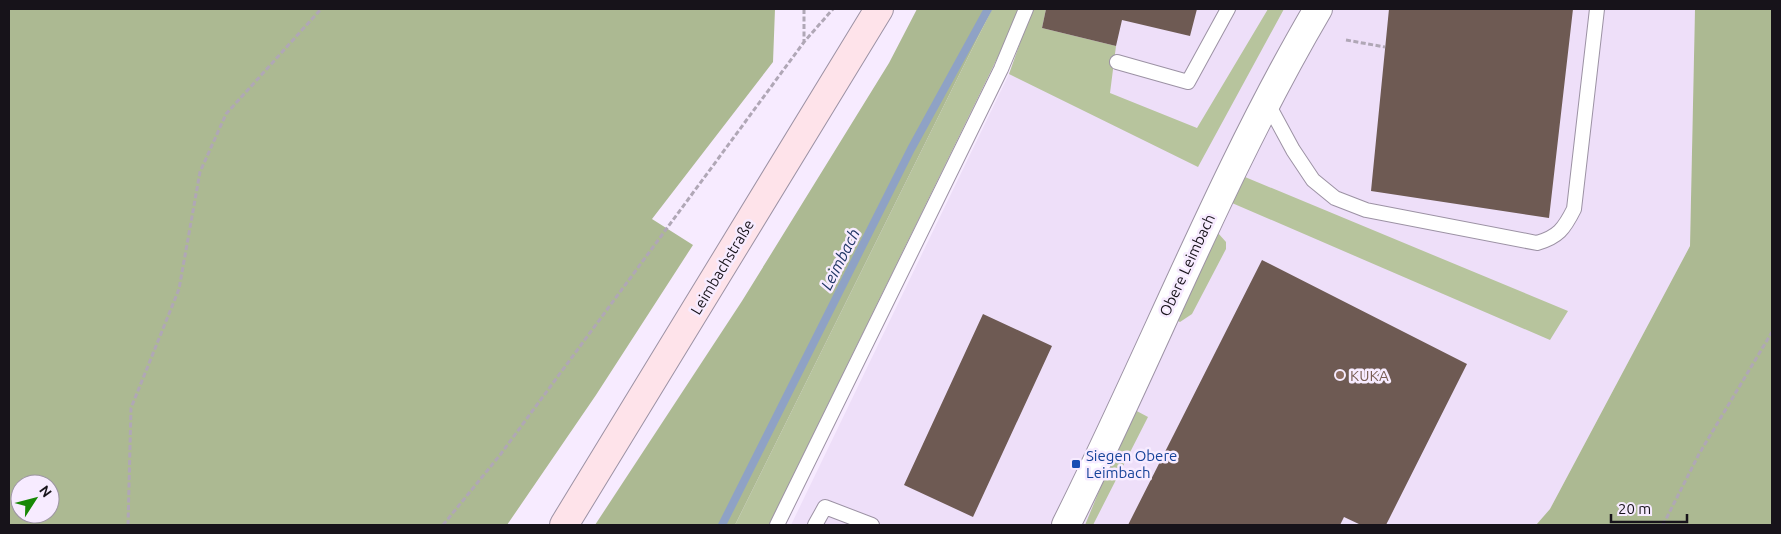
<svg xmlns="http://www.w3.org/2000/svg" width="1781" height="534" font-family="Ubuntu,sans-serif">
	<style>
		.built { fill: #eedff9 }
		.green { fill: #b7c49d }
		.forest { fill: #acb992; fill-rule: evenodd }
		.lines { fill: none; stroke-linecap: round; stroke-linejoin: round }
		.stream { stroke: #8fa2c5; stroke-width: 8 }
		.building { fill: #6e5a53 }
		.lane-casing { stroke: #9c92a4; stroke-width: 16 }
		.street-casing { stroke: #9c92a4; stroke-width: 30 }
		.secondary-casing { stroke: #9c92a4; stroke-width: 30 }
		.path { stroke: #b0a7b6; stroke-width: 3; stroke-dasharray: 5 2.5; stroke-linecap: butt }
		.lane { stroke: #fff; stroke-width: 14 }
		.street { stroke: #fff; stroke-width: 28 }
		.secondary { stroke: #fee3ea; stroke-width: 28 }
		.education-dot { fill: #8d6e63; stroke: #f7ebff; stroke-width: 2 }
		.transit-dot { fill: #1a4fb4; stroke: #f7ebff; stroke-width: 2 }
		.labels { text-anchor: middle; dominant-baseline: central; stroke-width: 5; stroke-linejoin: round; paint-order: stroke }
		.street-label { font-size: 15px; fill: #17131a; stroke: #f7ebff }
		.education-label { font-size: 15px; fill: #785e54; stroke: #f7ebff; text-anchor: start }
		.transit-label { font-size: 15px; fill: #164399; stroke: #f7ebff; text-anchor: start }
		.water-label { font-size: 16px; font-style: italic; fill: #203665; stroke: #f7ebff }
	</style>
	<rect width="100%" height="100%" fill="#f7ebff"/>
	<path class="built" d="M1032 9H1695L1690 246 1550 509 1536 525H791L1009 74Z"/>
	<path class="green" d="M992 9H1018L1013 26 769 525H735Z
		M1032 9H1046L1042 28 1116 46 1110 93 1197 128 1268 9H1284L1198 167 1009 74Z
		M1245 177 1568 311 1550 340 1232 203Z
		M1218 233 1226 242V249L1192 314 1180 322 1176 320Z
		M1133 409 1148 417 1093 525H1085Z"/>
	<path class="forest" d="M9 9H775L773 62 652 219 693 245 596 395 507 525H9ZM20 484H50V514H20Z
		M917 9H992L735 525H595L742 301 889 63Z
		M1695 9H1772V525H1536L1550 509 1690 246Z"/>
	<g class="lines">
		<path class="stream" d="M722 525 911 149 988 9"/>
	</g>
	<path class="building" d="M1046 9H1197L1190 36 1122 20 1116 46 1042 28Z
		M1389 9H1573L1549 218 1371 191Z
		M1262 260 1467 364 1386 525H1361L1344 517 1340 525H1128Z
		M983 314 1052 346 973 517 904 485Z"/>
	<g class="lines">
		<defs>
			<path id="lane" d="M1117 62 1188 82 1228 9
				M1267 102 1293 150 1313 180 1335 198 1366 210 1537 243C1558 237 1564 229 1574 209L1597 9
				M777 525 1001 69 1026 9
				M815 525 825 507 872 525"/>
			<path id="street" d="M1066 525C1152 354 1221 174 1318 9"/>
			<path id="secondary" d="M564 525 879 9"/>
		</defs>
		<use href="#lane" class="lane-casing"/>
		<use href="#street" class="street-casing"/>
		<use href="#secondary" class="secondary-casing"/>
		<path class="path" d="M804 9V42L833 9
			M1346 40 1385 47
			M128 525 131 408 179 289 200 172 226 114 321 9
			M443 525 500 455 804 42
			M1663 525 1699 454 1772 332"/>
		<use href="#lane" class="lane"/>
		<use href="#street" class="street"/>
		<use href="#secondary" class="secondary"/>
	</g>
	<circle class="education-dot" cx="1340" cy="375" r="5"/>
	<rect class="transit-dot" x="1071" y="459" width="10" height="10" rx="2.5"/>
	<g class="labels">
		<g class="street-label">
			<text transform="translate(1187 265) rotate(-65)">Obere Leimbach</text>
			<text transform="translate(722 267) rotate(-59)">Leimbachstraße</text>
		</g>
		<g class="education-label">
			<text x="1350" y="375">KUKA</text>
		</g>
		<g class="transit-label">
			<text x="1086" y="455">Siegen Obere<tspan x="1086" dy="17">Leimbach</tspan></text>
		</g>
		<g class="water-label">
			<text transform="translate(840 259) rotate(-63)">Leimbach</text>
		</g>
	</g>
	<rect width="1781" height="534" fill="none" stroke="#17131a" stroke-width="20"/>
	<g transform="translate(35 499) rotate(54)"><circle r="24" fill="#f7ebff" stroke="#9d95a3"/>
	<path d="M0-4L9 19L0 12L-9 19Z" fill="#178805"/>
	<text y="-8" font-size="14" font-weight="bold" text-anchor="middle" fill="#17131a">N</text>
	</g>
	<path d="M1611 514v8h76v-8" fill="none" stroke="#17131a" stroke-width="2.5"/>
	<text x="1618" y="514" font-size="15" fill="#17131a" stroke="#f7ebff" stroke-width="4" paint-order="stroke">20 m</text>
</svg>
